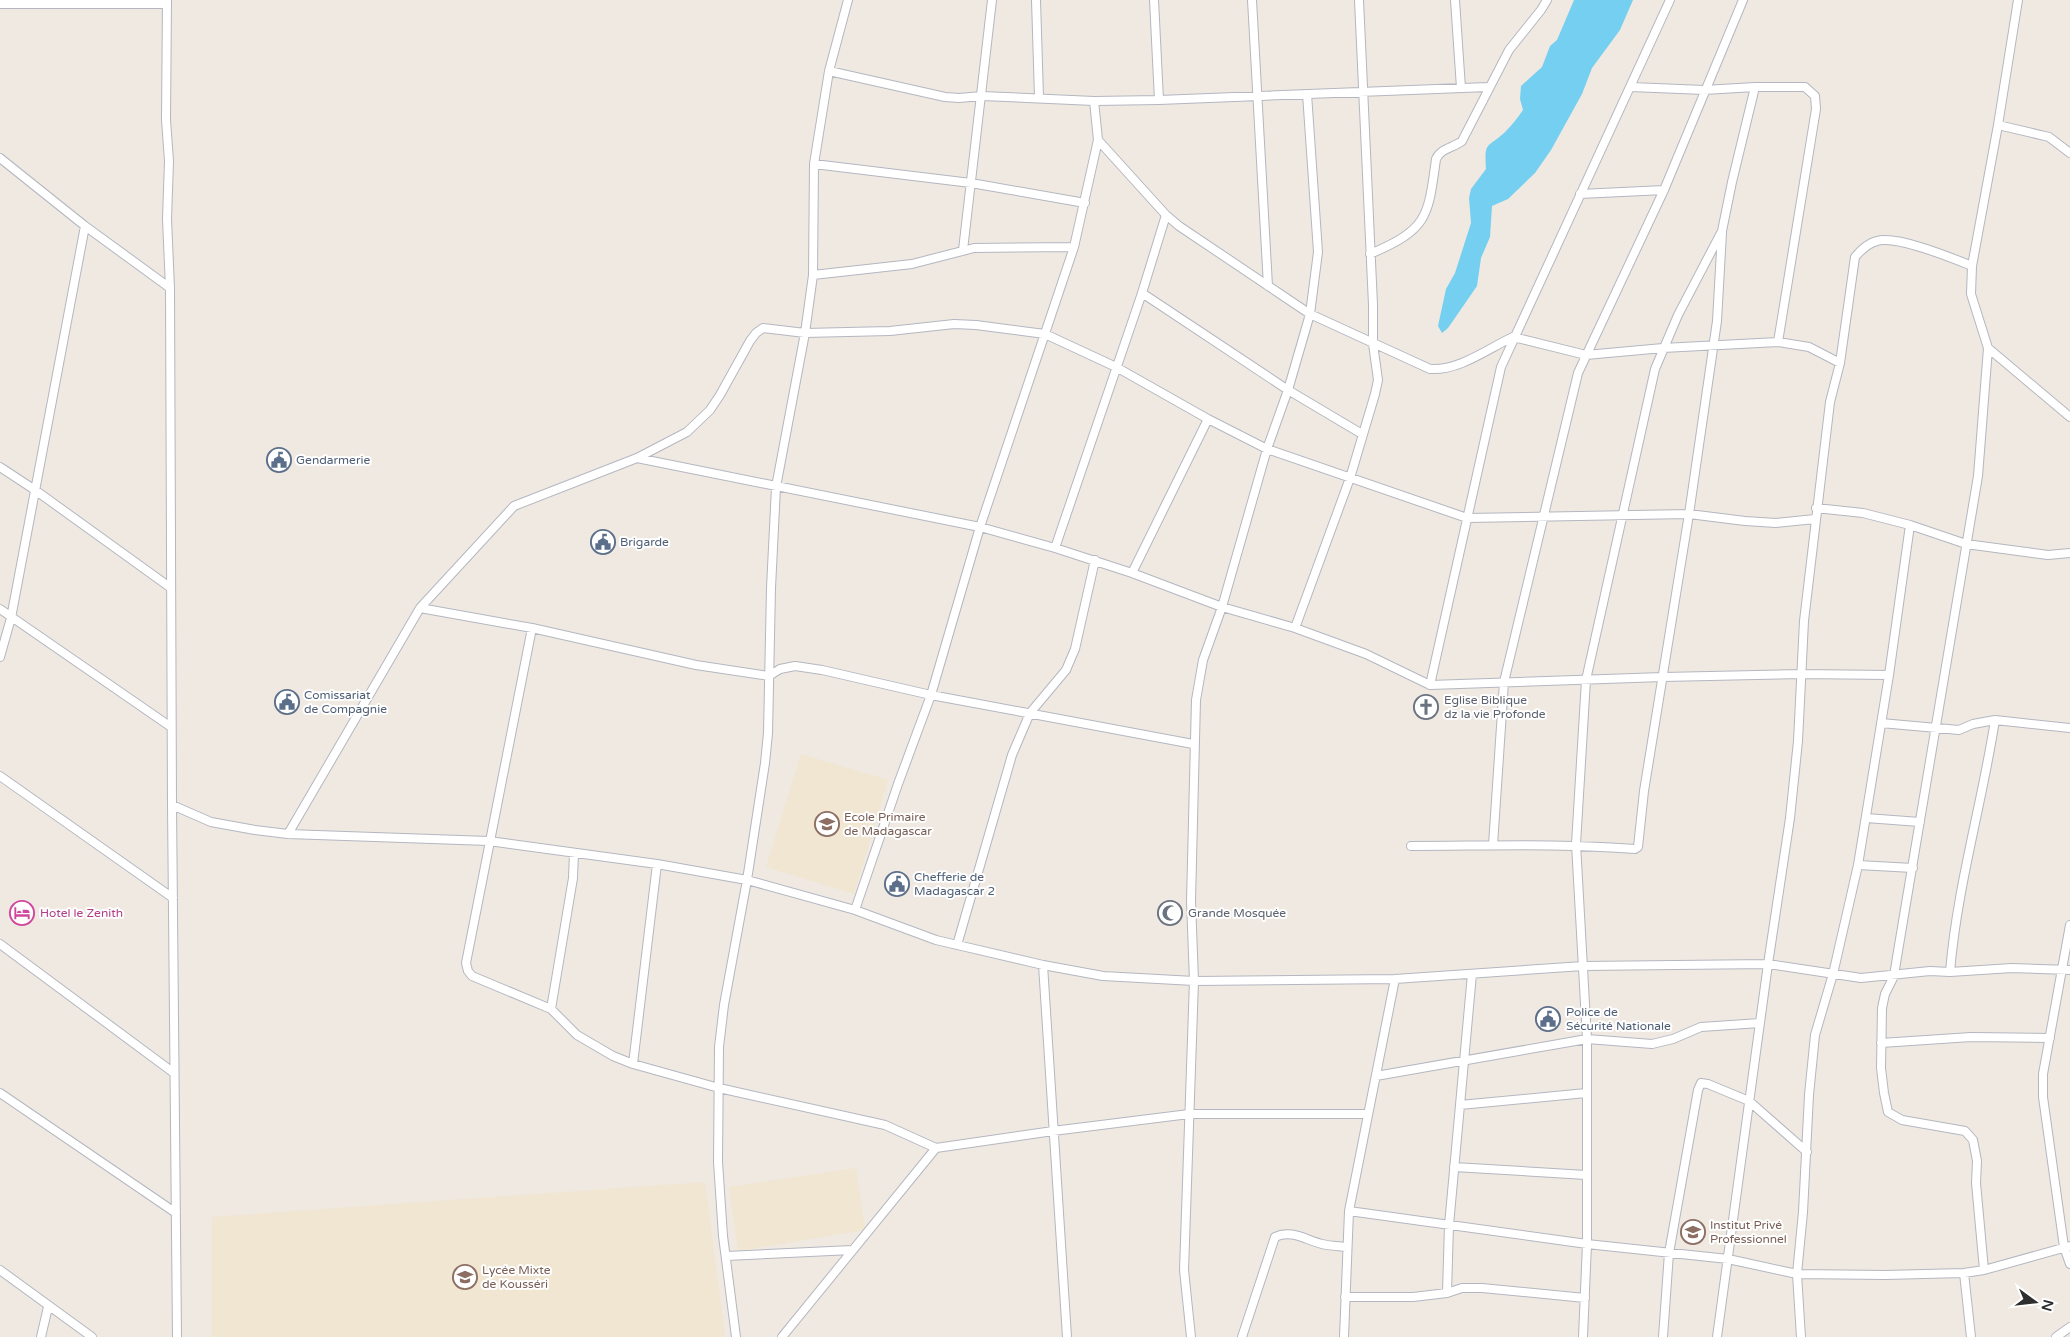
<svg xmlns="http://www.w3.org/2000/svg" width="2070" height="1337" font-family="'Varela Round',sans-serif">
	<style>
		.education { fill: #f0e6d1 }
		.water { fill: #75cff0 }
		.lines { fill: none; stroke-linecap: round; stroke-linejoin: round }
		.minor-casing { stroke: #b4b7c1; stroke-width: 10 }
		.minor { stroke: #fff; stroke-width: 8 }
		.labels { text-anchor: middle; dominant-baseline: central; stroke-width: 4; stroke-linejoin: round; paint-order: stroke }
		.service-label { font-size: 12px; fill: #4e5e75; stroke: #fff; text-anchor: start }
		.worship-label { font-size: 12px; fill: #5b616d; stroke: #fff; text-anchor: start }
		.education-label { font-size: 12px; fill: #785e54; stroke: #fff; text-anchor: start }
		.hotel-label { font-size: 12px; fill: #b23c85; stroke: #fff; text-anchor: start }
	</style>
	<rect width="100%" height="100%" fill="#efe9e1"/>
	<path class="education" d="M801 754 888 780 854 894 766 867Z
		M856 1168 865 1230 738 1251 729 1187Z
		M705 1182 725 1337H212V1217Z"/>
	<path class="water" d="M1574 0H1633L1620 30 1592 68 1582 94 1551 150 1535 173 1508 199 1492 206 1490 237 1481 258 1477 286 1448 328 1442 333 1438 326 1446 289 1455 273 1471 223 1469 198 1471 189 1486 169C1484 139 1488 149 1506 131 1512 125 1518 117 1523 110L1520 99 1521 86 1542 67 1550 46 1557 40Z"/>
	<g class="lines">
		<defs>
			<path id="minor" d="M167 0 166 120 169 161 167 219 170 288 172 805 177 1337
				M848 0 829 71 945 97 959 98 982 96 1094 101 1159 100 1488 87
				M1036 0 1039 97
				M1154 0 1159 100
				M1252 0 1268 286
				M1455 0 1461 88
				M0 4H167
				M829 71 814 164 971 183 1085 203
				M1755 87H1805L1815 96 1816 109 1778 342
				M1998 125 2049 137 2070 153
				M1098 140 1166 215 1179 226 1310 314 1430 369C1459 371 1487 349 1513 337L1586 355 1663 348 1778 342 1809 347 1840 363
				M0 158 85 226 170 288
				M1580 194 1664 190
				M963 250 992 0
				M1370 254C1428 229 1428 218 1436 159 1441 148 1453 148 1462 141L1509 50 1541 10 1547 0
				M813 275 912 264 974 248 1074 247
				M1142 293 1288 390 1362 434
				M1988 348 2070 417
				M637 458 980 527 1055 548 1132 573 1222 607 1295 628 1366 654 1430 685 1663 677 1801 674 1889 675
				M0 467 35 490 171 588
				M1910 525 1966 544 2048 555 2070 553
				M1055 548 1142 293 1166 215
				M1132 573 1208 419
				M0 609 171 727
				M532 628 466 963 468 971 472 976 551 1009 577 1035 613 1056 633 1064 719 1088 885 1125 936 1148
				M1295 628 1350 478 1375 394 1378 380 1373 344V305L1359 0
				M0 657 11 618 85 226
				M1430 685 1501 367 1670 0
				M1881 723 1959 730 1973 724 1995 720 2070 728
				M1193 744 931 695 822 670 795 666 780 669 769 676 696 665 532 628 420 608 514 506 637 458 687 432 710 410 720 395 750 341 756 333 763 328 805 333 890 331 954 324 976 325 1045 334 1116 367 1208 419 1267 449 1467 518 1689 514 1745 521 1776 523 1815 519
				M0 776 173 898
				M172 805 211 822 255 830 288 834 489 841 657 864 747 880 855 910 936 940 1043 965 1103 976 1194 981 1395 979 1583 966 1768 964 1861 978 1930 971 1950 972 2012 968 2070 970
				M1866 818 1920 822
				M288 834 420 608
				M1493 845 1504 682 1578 373 1664 190 1743 0
				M1411 846C1486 846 1560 843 1635 849L1638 847 1644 791 1689 514 1717 321 1722 233
				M1858 865 1913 868
				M855 910 898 784 931 695 980 527 1074 247 1098 140 1094 101
				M2070 925 2043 1074V1097L2064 1247 2070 1264
				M0 944 174 1073
				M957 945 1012 755 1030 713 1066 670 1075 649 1095 560
				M1043 965 1067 1337
				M1950 972C1957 887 1982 804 1995 720
				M551 1009 573 878 574 853
				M1881 1043 1971 1037 2050 1038
				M633 1064 657 864
				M1376 1076 1587 1039 1652 1044 1673 1039 1701 1027 1760 1023
				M0 1093 176 1213
				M1460 1105 1586 1093
				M1454 1167 1586 1175
				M1349 1211 1587 1244 1728 1259 1797 1274 1885 1275 1964 1273 1984 1270 2070 1246
				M726 1256 852 1250
				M0 1270 92 1337
				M1984 1270 1976 1183 1977 1161 1973 1140 1965 1131 1902 1120 1888 1112 1884 1093 1881 1068 1882 1008 1885 994 1894 976 1897 957 1978 476 1988 348 1971 294 1972 266 1998 125 2018 0
				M1964 1273 1971 1337
				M1447 1293 1449 1225 1472 974
				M1345 1297H1413L1447 1293 1462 1288H1482L1585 1298
				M41 1337 48 1307
				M736 1337 723 1236 718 1162 719 1047 724 1005 747 880 765 763 768 733 771 588 776 487 805 333 813 275 814 164
				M782 1337 936 1148 1053 1131 1189 1114H1366
				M1191 1337 1184 1270 1194 981 1191 901 1196 700 1203 660 1222 607 1267 449 1288 390 1310 314 1318 252 1307 94
				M1242 1337 1275 1237C1291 1229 1306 1240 1322 1244 1330 1246 1339 1246 1347 1247
				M1344 1337 1349 1211 1395 979
				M1583 1337 1587 1244V1039L1576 844 1586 680 1655 369 1678 315 1722 231 1732 182 1755 87 1704 90 1631 87
				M1663 1337 1669 1253 1698 1090 1701 1083 1708 1084 1749 1101 1807 1152
				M1717 1337 1768 964 1790 818 1798 741 1804 621 1830 402 1840 363 1855 257C1861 250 1868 243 1877 241 1897 235 1952 258 1972 266
				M1801 1337 1797 1274 1803 1212 1809 1095 1815 1035 1833 974 1858 865 1889 675 1910 525 1863 513 1816 508
				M2056 1337 2070 1327"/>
		</defs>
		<use href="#minor" class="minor-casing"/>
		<use href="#minor" class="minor"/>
	</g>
	<defs>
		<symbol id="civic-ring" viewBox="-11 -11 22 22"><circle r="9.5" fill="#fff" stroke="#5c6f8a" stroke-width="1.5"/><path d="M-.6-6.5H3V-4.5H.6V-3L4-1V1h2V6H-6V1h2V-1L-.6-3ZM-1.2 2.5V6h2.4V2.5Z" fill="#5c6f8a"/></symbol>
		<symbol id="church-ring" viewBox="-11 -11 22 22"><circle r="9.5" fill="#fff" stroke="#6b7280" stroke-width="1.5"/><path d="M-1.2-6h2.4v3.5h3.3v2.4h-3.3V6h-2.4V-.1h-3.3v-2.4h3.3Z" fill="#6b7280"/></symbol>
		<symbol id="school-ring" viewBox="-11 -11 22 22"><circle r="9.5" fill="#fff" stroke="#8d6e63" stroke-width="1.5"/><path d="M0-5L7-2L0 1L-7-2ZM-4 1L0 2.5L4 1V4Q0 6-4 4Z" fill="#8d6e63"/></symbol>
		<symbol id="hotel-ring" viewBox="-11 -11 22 22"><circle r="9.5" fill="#fff" stroke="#d1479c" stroke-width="1.5"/><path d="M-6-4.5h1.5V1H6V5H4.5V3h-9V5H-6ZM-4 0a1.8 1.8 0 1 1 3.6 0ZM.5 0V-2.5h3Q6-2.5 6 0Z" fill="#d1479c"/></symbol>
		<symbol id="mosque-ring" viewBox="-11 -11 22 22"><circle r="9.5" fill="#fff" stroke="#6b7280" stroke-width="1.5"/><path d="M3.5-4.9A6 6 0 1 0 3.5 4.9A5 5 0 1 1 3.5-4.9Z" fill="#6b7280"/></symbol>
		<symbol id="university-ring" viewBox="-11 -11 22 22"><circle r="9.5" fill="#fff" stroke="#8d6e63" stroke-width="1.5"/><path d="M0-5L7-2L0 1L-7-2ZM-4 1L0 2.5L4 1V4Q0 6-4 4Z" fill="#8d6e63"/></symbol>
	</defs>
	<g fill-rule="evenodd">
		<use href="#civic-ring" x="265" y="446" width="28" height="28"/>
		<use href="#civic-ring" x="589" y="528" width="28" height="28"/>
		<use href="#civic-ring" x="273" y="688" width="28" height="28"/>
		<use href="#church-ring" x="1412" y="693" width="28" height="28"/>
		<use href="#school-ring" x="813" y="810" width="28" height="28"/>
		<use href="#civic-ring" x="883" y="870" width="28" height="28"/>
		<use href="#hotel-ring" x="8" y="899" width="28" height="28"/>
		<use href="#mosque-ring" x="1156" y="899" width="28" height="28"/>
		<use href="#civic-ring" x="1534" y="1005" width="28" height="28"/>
		<use href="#university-ring" x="1679" y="1218" width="28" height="28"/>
		<use href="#school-ring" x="451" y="1263" width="28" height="28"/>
	</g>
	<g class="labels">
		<g class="service-label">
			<text x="296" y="460">Gendarmerie</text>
			<text x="620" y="542">Brigarde</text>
			<text x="304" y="695">Comissariat<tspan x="304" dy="14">de Compagnie</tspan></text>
			<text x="914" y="877">Chefferie de<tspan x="914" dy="14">Madagascar 2</tspan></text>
			<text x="1566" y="1012">Police de<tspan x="1566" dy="14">Sécurité Nationale</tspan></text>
		</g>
		<g class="worship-label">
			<text x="1444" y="700">Eglise Biblique<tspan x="1444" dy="14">dz la vie Profonde</tspan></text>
			<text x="1188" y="913">Grande Mosquée</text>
		</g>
		<g class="education-label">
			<text x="844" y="817">Ecole Primaire<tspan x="844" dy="14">de Madagascar</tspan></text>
			<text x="1710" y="1225">Institut Privé<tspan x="1710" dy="14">Professionnel</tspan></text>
			<text x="482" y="1270">Lycée Mixte<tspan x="482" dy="14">de Kousséri</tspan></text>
		</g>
		<g class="hotel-label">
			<text x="40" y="913">Hotel le Zenith</text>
		</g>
	</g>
	<g transform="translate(2035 1302) rotate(105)" stroke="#ffffff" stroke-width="4" paint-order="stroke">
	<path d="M0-4L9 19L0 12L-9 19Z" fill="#2e2e2e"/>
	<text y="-8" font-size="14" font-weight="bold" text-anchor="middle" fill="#2e2e2e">N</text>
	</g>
</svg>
